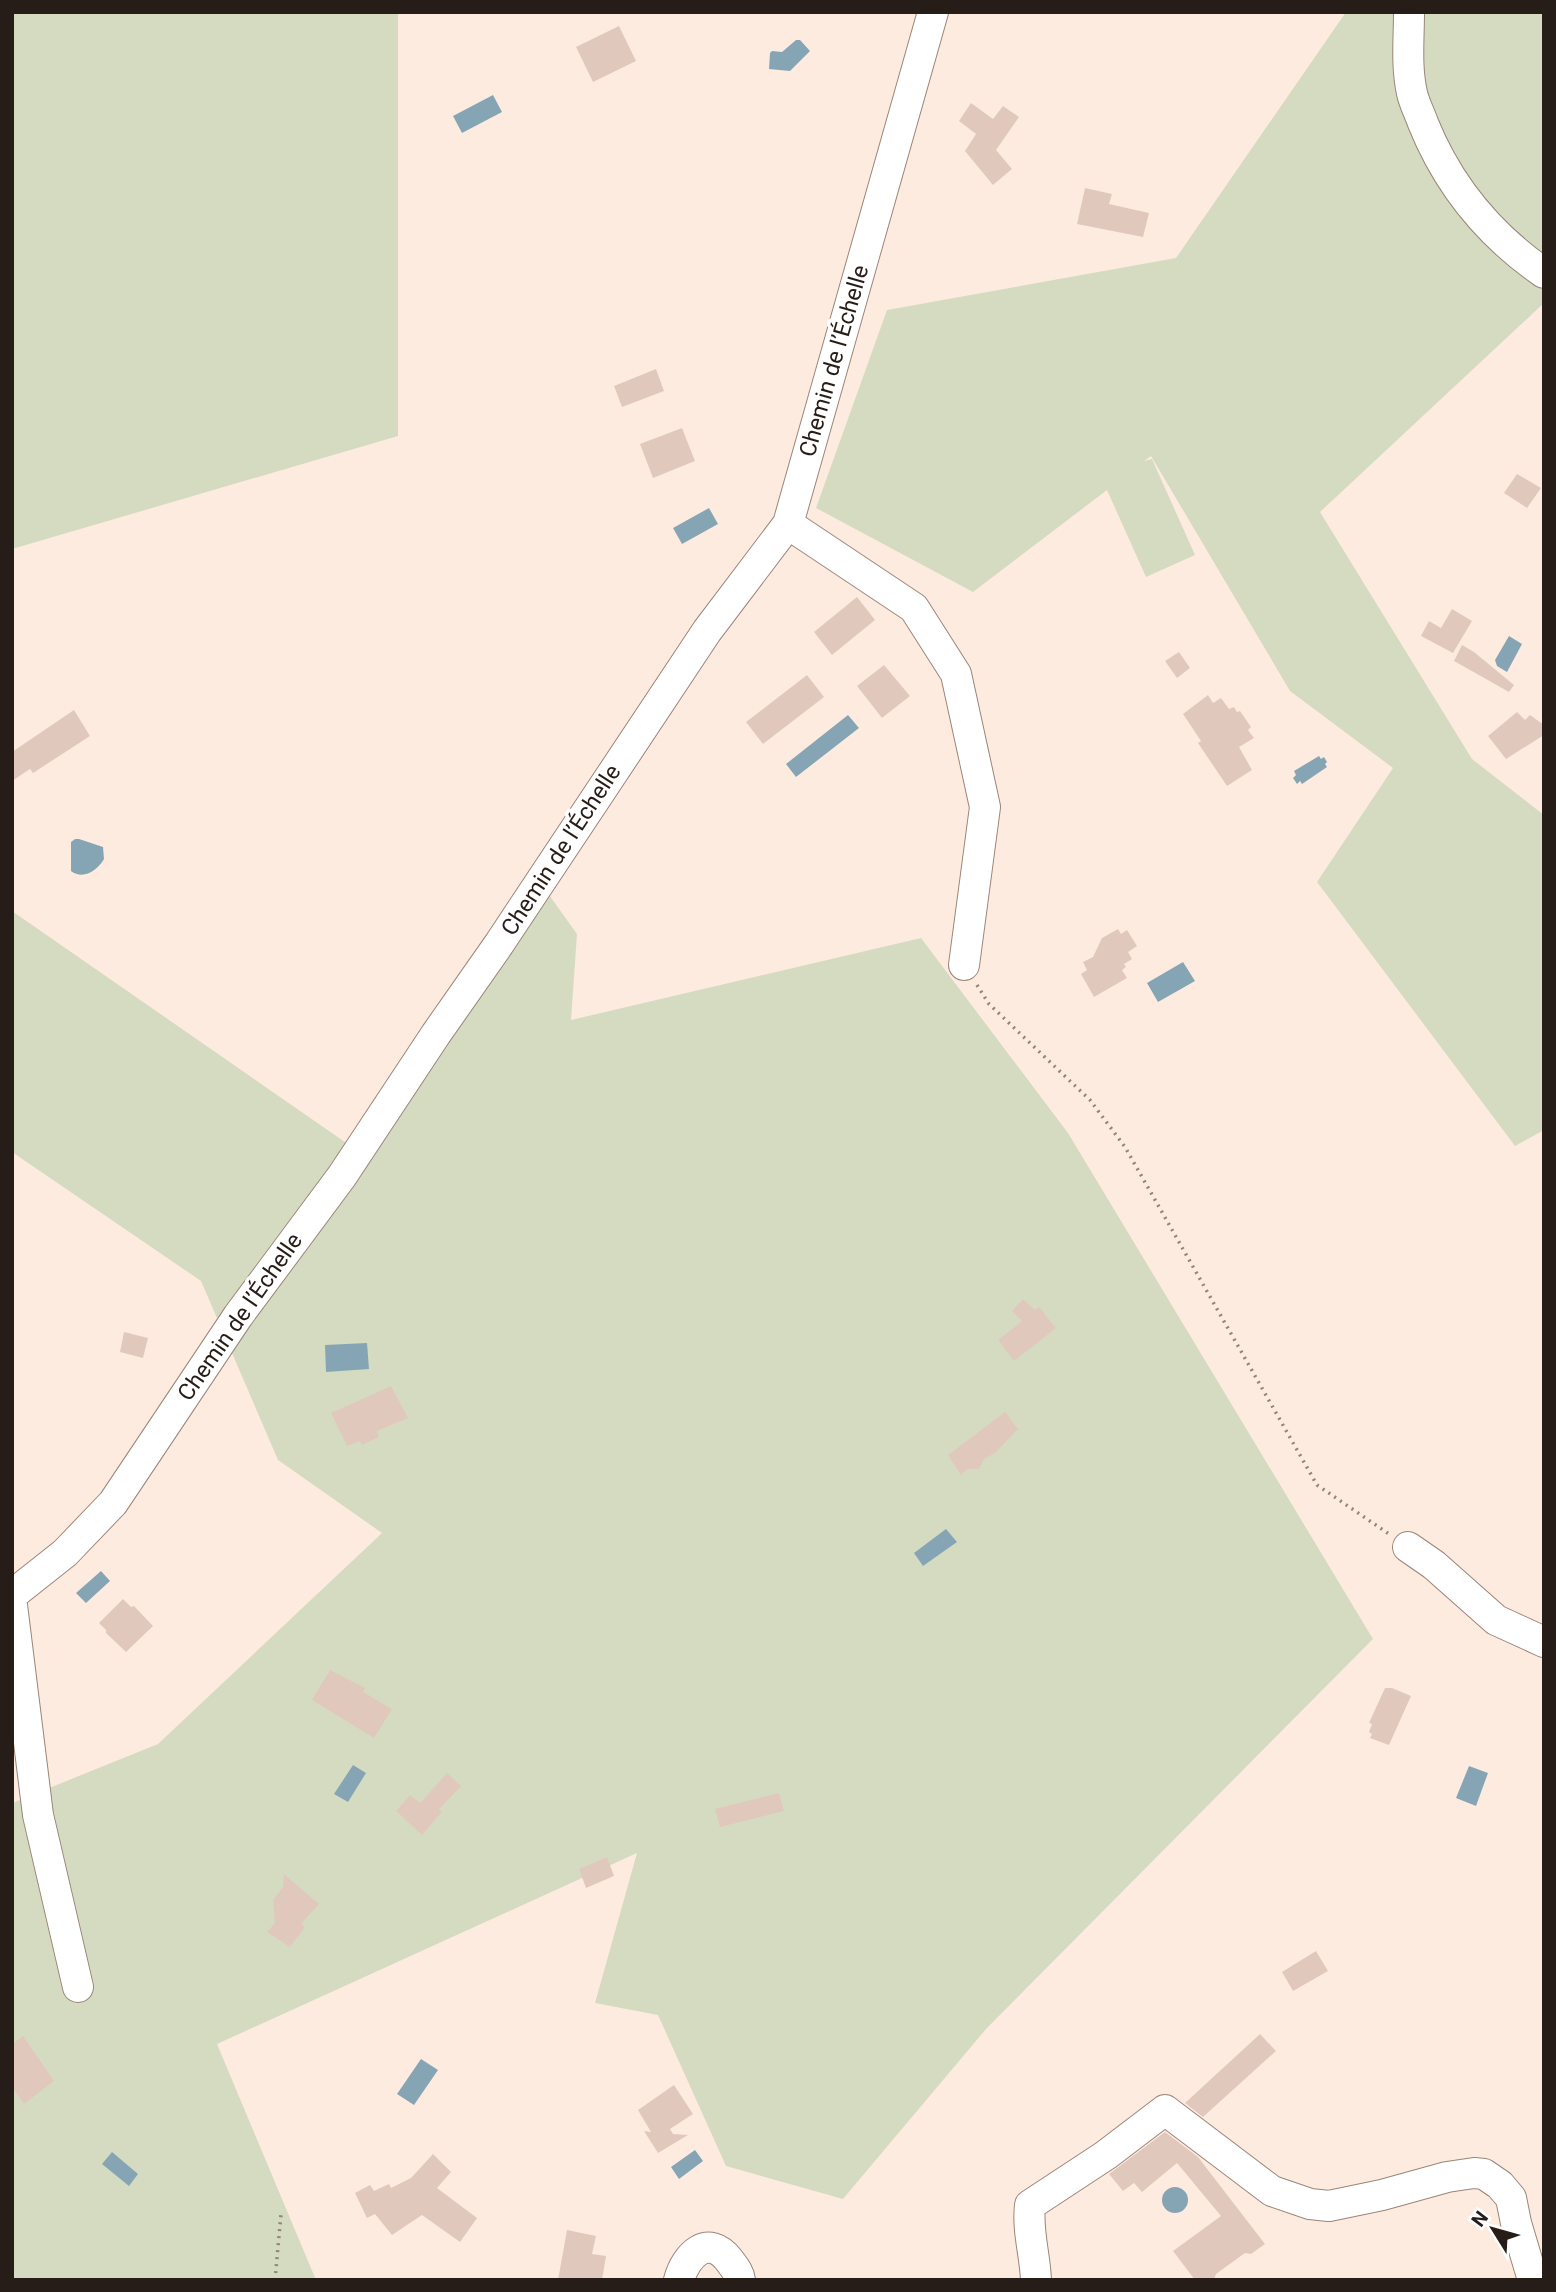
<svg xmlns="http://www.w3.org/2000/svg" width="1556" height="2292" font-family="Roboto,sans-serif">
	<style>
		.green { fill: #d5dbc0 }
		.water { fill: #86a5b4 }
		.building { fill: #e0c9bc }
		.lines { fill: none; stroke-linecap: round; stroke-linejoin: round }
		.minor-casing { stroke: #9b8578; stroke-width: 32 }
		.path { stroke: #92847c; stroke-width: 3.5; stroke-dasharray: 2 5; stroke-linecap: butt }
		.minor { stroke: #fff; stroke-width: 30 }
		.labels { text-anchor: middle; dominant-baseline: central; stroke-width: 7; stroke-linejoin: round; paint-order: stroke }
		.street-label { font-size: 23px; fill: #261d18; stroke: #fff }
	</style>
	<rect width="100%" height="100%" fill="#feebe0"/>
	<path class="green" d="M12 12H398V436L12 549Z
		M1346 12H1544V303L1320 512 1472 759 1544 815V1130L1515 1146 1317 882 1393 768 1290 691 1151 456 1144 461 1152 459 1195 555 1146 577 1107 490 973 592 816 508 887 310 1176 258Z
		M537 878 577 934 571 1020 921 938 1068 1133 1373 1639 986 2029 843 2199 726 2166 658 2015 595 2003 637 1853 217 2044 316 2280H12V1803L158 1744 382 1533 278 1460 201 1281 12 1152V911L355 1149Z"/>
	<path class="water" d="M796 40H800L810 51 790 71 769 69 770 53 772 51 782 52Z
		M493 95 502 112 462 133 453 116Z
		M709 508 718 524 682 544 673 528Z
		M1509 636 1522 644 1507 672 1497 666 1495 660Z
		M848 715 859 728 796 777 786 764Z
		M1319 756 1321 759 1324 757 1327 762 1325 764 1327 767 1302 784 1300 781 1297 784 1293 778 1296 775 1294 771Z
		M75 839H79L103 847 104 859C97 871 83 880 71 871V842Z
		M1183 962 1195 981 1158 1002 1147 983Z
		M367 1343 369 1369 326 1372 325 1345Z
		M946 1529 957 1542 923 1566 914 1553Z
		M101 1571 110 1581 86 1603 76 1593Z
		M353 1765 366 1773 348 1802 334 1794Z
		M1469 1766 1488 1773 1476 1806 1456 1798Z
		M421 2059 438 2070 414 2105 397 2094Z
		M695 2150 703 2161 679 2179 671 2167Z
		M112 2152 138 2174 129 2186 102 2164Z
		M1162 2200a13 13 0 1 1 26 0a13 13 0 1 1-26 0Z"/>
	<path class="building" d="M619 26 636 61 593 82 576 47Z
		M971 103 993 119 1003 106 1019 117 996 150 1012 169 993 185 965 151 976 134 959 121Z
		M1085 188 1112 194 1109 204 1149 213 1143 237 1077 224Z
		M656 369 664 391 622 407 614 386Z
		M682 428 695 461 653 478 640 444Z
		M1517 474 1541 488 1527 508 1504 493Z
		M857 597 875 620 832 655 814 632Z
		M1452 609 1472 621 1453 653 1421 636 1429 621 1441 628Z
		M1462 645 1474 652 1514 685 1509 692 1454 661Z
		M1179 652 1190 668 1177 678 1165 661Z
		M884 665 910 696 882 718 857 686Z
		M807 675 824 697 763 744 746 722Z
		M1208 695 1213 703 1221 698 1229 709 1234 707 1237 712 1240 711 1251 727 1248 730 1254 738 1239 747 1252 770 1227 786 1198 743 1201 741 1183 714Z
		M74 710 90 736 33 773 30 769 12 781V752Z
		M1517 712 1525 720 1530 715 1544 725V735L1506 759 1488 736Z
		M1118 929 1121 934 1127 930 1137 946 1128 952 1132 959 1124 964 1126 967 1122 970 1127 978 1094 997 1081 974 1087 970 1083 962 1093 957 1102 938Z
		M1023 1299 1035 1310 1039 1307 1056 1328 1014 1361 998 1340 1022 1321 1012 1311Z
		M124 1332 148 1338 143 1358 120 1352Z
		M391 1386 408 1418 377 1431 379 1437 362 1445 360 1441 347 1446 331 1413Z
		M1005 1412 1018 1429 995 1453 984 1459 979 1469H968L961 1475 948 1455Z
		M123 1599 131 1607 134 1606 153 1626 126 1652 106 1633V1630L99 1623Z
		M330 1670 365 1688 363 1692 392 1709 374 1738 312 1700Z
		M1385 1688H1392L1411 1696 1389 1745 1370 1738 1372 1734 1369 1732 1372 1724 1369 1723Z
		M447 1773 461 1786 439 1809 442 1812 422 1835 396 1811 410 1795 420 1803Z
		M779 1793 784 1811 720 1827 715 1809Z
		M607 1857 614 1876 586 1888 579 1869Z
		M284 1874 319 1904 301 1924 305 1927 290 1947 267 1932 275 1923 273 1900 283 1887Z
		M1316 1951 1328 1971 1293 1991 1282 1972Z
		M1260 2034 1276 2051 1203 2117 1185 2103Z
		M23 2036 54 2081 24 2104 12 2087V2044Z
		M674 2085 693 2114 670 2129 673 2134 688 2135 658 2153 644 2131 651 2132 638 2110Z
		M1165 2132 1198 2157 1265 2244 1251 2254 1245 2253 1216 2274 1214 2280H1195L1173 2251 1221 2216 1177 2163 1142 2192 1134 2183 1123 2191 1109 2174Z
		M433 2154 451 2172 437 2188 477 2218 460 2242 422 2215 392 2235 375 2214 367 2218 355 2193 370 2185 374 2191 389 2184 391 2188 411 2178Z
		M567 2230 596 2236 592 2254 606 2256 602 2280H558Z"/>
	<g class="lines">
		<defs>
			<path id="minor" d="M1409 12C1409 40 1406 66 1412 93 1414 103 1420 114 1423 123 1448 185 1489 235 1544 273
				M788 524 914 608 956 674 985 807 964 965
				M1408 1547 1434 1565 1496 1620 1544 1642
				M12 1595 65 1553 113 1503 238 1316 342 1176 436 1034 499 944 707 631 788 524 933 12
				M12 1605 38 1815 78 1987
				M679 2280C686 2255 708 2233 729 2260 734 2267 739 2272 740 2280
				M1036 2280C1035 2254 1027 2231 1030 2205L1106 2155 1165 2110 1272 2191 1310 2204 1329 2206 1382 2195 1447 2177 1474 2173 1484 2174 1500 2185 1511 2198 1516 2223 1533 2280"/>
		</defs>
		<use href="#minor" class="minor-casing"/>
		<path class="path" d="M977 985 989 1004 1090 1100 1125 1147 1317 1485 1389 1534
			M275 2280 281 2214"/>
		<use href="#minor" class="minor"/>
	</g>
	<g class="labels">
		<g class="street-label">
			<text transform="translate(834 361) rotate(-74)">Chemin de l’Échelle</text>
			<text transform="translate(561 850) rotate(-57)">Chemin de l’Échelle</text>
			<text transform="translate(240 1317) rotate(-55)">Chemin de l’Échelle</text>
		</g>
	</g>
	<rect width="1556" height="2292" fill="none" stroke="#261d18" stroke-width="28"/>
	<g transform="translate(1493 2229) rotate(307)" stroke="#ffffff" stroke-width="5" paint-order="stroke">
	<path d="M0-5L12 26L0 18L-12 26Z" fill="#261d18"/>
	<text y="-10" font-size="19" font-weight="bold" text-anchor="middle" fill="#261d18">N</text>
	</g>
</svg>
